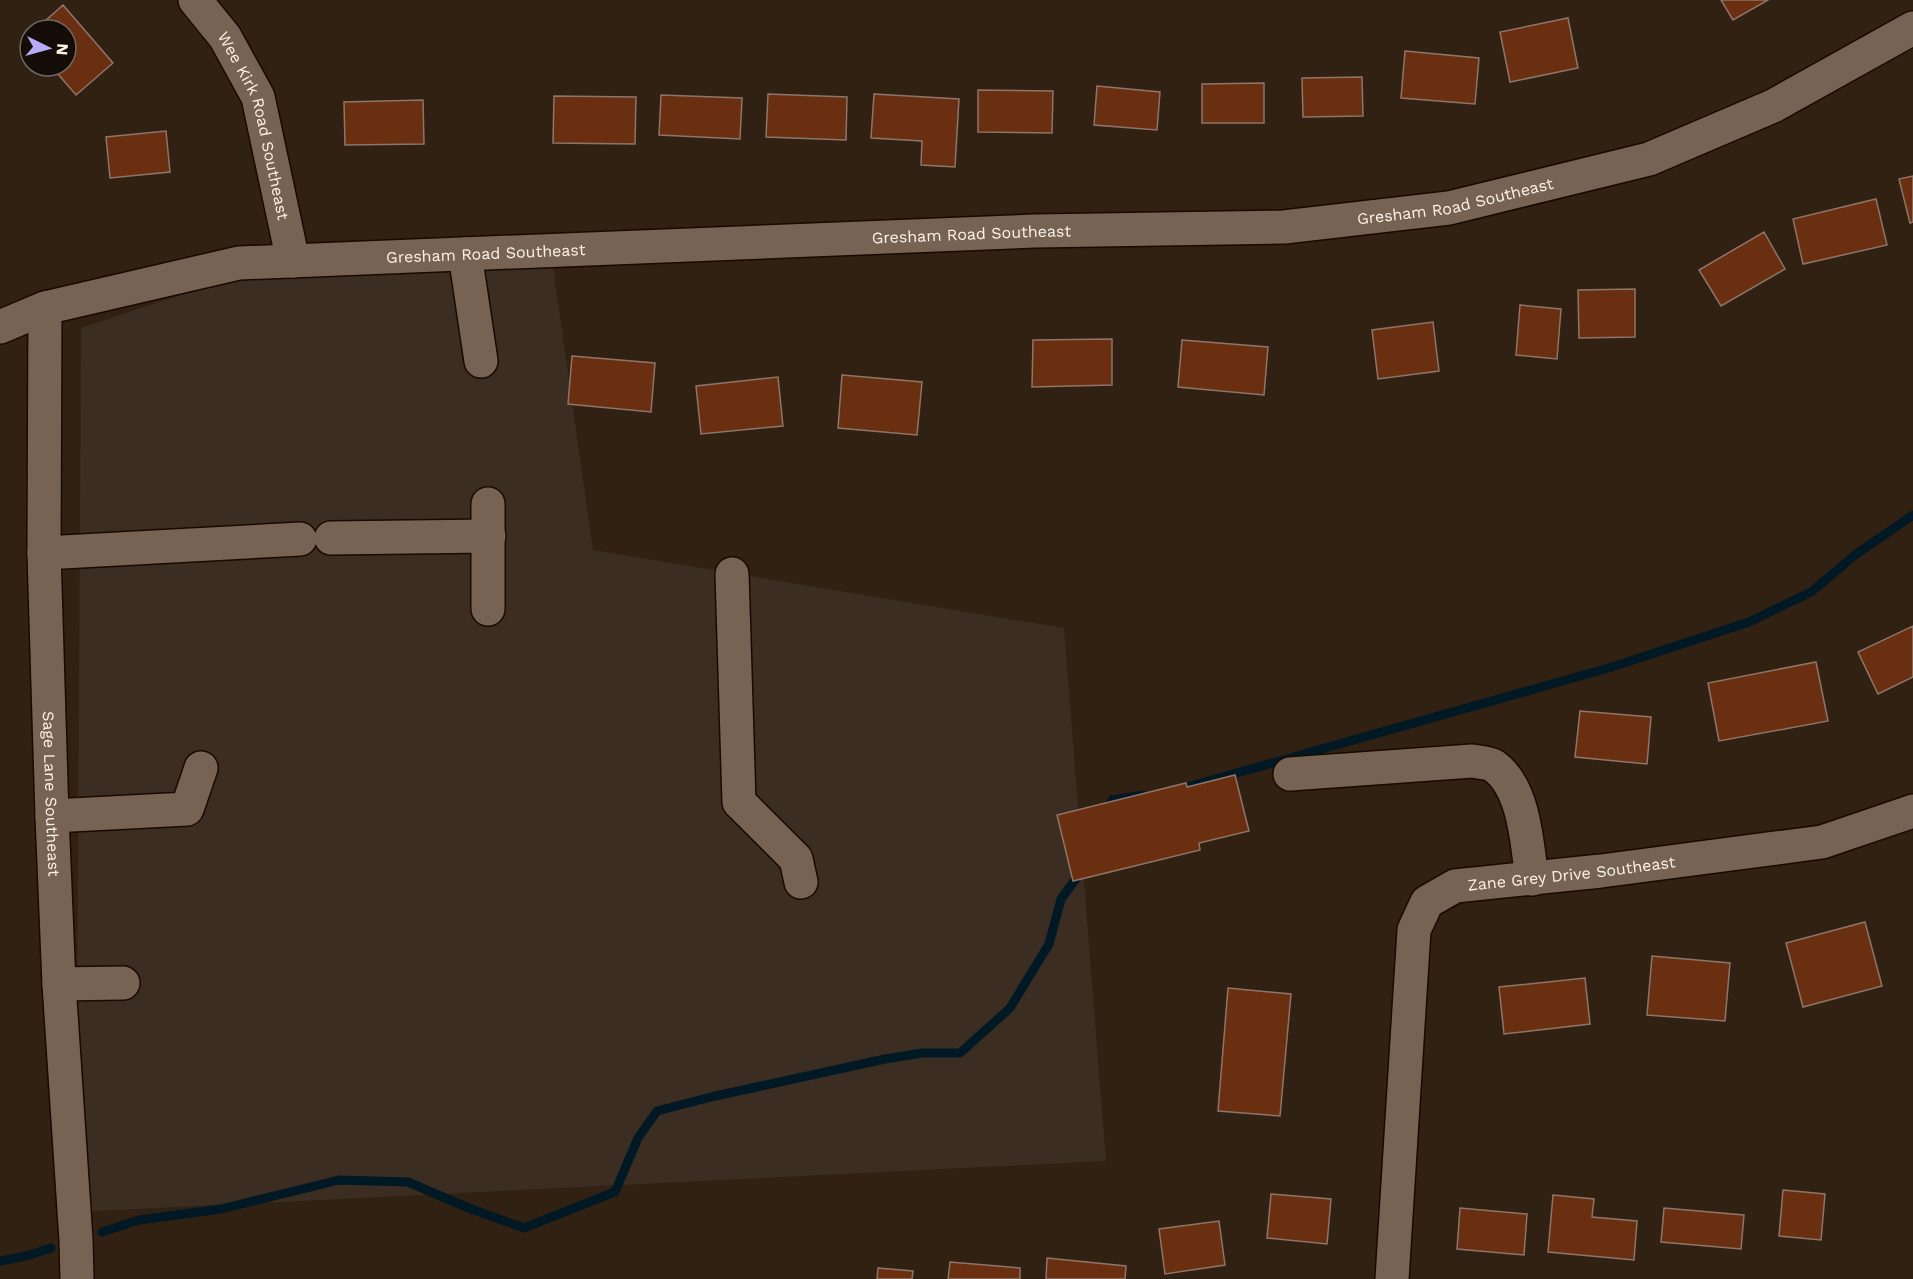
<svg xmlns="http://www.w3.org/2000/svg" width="1913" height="1279" font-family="'Work Sans',sans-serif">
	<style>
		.commercial { fill: #3b2d21 }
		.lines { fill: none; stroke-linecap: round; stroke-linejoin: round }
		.stream { stroke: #011924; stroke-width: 9 }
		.building { fill: #6a2f10; stroke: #8e756a; stroke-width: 1.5 }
		.minor-casing { stroke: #190a01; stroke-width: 36 }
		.minor { stroke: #776353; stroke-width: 33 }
		.labels { text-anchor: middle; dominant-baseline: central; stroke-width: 4.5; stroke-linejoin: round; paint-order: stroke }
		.street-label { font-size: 16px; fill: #fdf2e8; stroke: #140d07 }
	</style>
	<rect width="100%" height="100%" fill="#312112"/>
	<path class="commercial" d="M550 246 593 550 1064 628 1106 1161 76 1212 81 328 246 273Z"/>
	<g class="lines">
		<path class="stream" d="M1180 789 1612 667 1749 622 1811 592 1855 555 1913 515
			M1107 811 1112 800 1143 795
			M102 1232 139 1220 221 1209 339 1180 408 1182 466 1207 524 1228 615 1192 638 1138 657 1111 711 1097 885 1059 922 1053H960L1010 1008 1049 944 1061 899 1081 872
			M0 1261 26 1256 51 1248"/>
	</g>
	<path class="building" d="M1721 0H1768L1733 20Z
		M63 5 113 63 76 95 51 66H66V30H35Z
		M1568 18 1578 68 1510 82 1500 32Z
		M1405 51 1479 58 1475 104 1401 98Z
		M1362 77 1363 116 1303 117 1302 78Z
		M1264 83V123H1202V84Z
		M1097 86 1160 92 1157 130 1094 125Z
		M978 90 1053 91 1052 133 978 132Z
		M768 94 847 97 846 140 766 137Z
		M874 94 959 99 955 167 921 165 922 141 871 138Z
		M661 95 742 98 740 139 659 135Z
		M554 96 636 97 635 144 553 143Z
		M423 100 424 144 345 145 344 102Z
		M166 131 170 172 110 178 106 137Z
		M1913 176V222L1910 223 1899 179Z
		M1876 199 1887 245 1803 264 1793 219Z
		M1764 232 1785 269 1721 306 1699 270Z
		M1635 289V337L1579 338 1578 290Z
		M1520 305 1561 309 1557 359 1516 355Z
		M1433 322 1439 371 1378 379 1372 330Z
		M1112 339V385L1032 387 1033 340Z
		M1182 340 1268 347 1264 395 1178 387Z
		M572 356 655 363 651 412 568 404Z
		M842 375 922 382 917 435 838 428Z
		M778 377 783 426 701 434 696 386Z
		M1913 626V677L1878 694 1858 652Z
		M1816 662 1828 721 1719 741 1708 683Z
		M1580 711 1651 717 1647 764 1575 757Z
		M1235 775 1249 831 1199 843 1200 850 1073 881 1057 815 1186 783 1187 787Z
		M1865 922 1882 986 1803 1007 1786 943Z
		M1652 956 1730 963 1725 1021 1647 1015Z
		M1585 978 1590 1024 1504 1034 1499 987Z
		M1228 988 1291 994 1280 1116 1218 1111Z
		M1783 1190 1825 1194 1821 1240 1779 1236Z
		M1271 1194 1331 1199 1327 1244 1267 1238Z
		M1553 1195 1594 1199 1592 1217 1637 1221 1634 1260 1548 1252Z
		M1460 1208 1527 1214 1524 1255 1457 1249Z
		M1664 1208 1744 1215 1741 1249 1661 1242Z
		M1219 1221 1225 1265 1165 1274 1159 1229Z
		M1047 1258 1126 1266 1125 1279H1046Z
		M950 1262 1020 1268V1279H948Z
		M878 1268 913 1271 912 1279H877Z"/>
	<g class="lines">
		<defs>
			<g id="minor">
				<path id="s1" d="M195 0 225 37 258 97 293 261"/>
				<path d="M465 254 481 361"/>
				<path id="s2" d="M45 308 44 553 52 816 59 984 76 1240 77 1279"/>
				<path id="s3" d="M0 327 45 308 239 263 1035 231 1284 227 1449 208 1649 159 1773 106 1913 28"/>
				<path d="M488 504V609"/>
				<path d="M331 538 489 536"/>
				<path d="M44 553 300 539"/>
				<path d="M732 574 739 802 796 859 801 882"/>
				<path d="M1290 774 1472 761C1478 762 1489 763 1494 766 1525 788 1527 845 1532 879"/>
				<path d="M52 816 187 809 201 768"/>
				<path d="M59 984 123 983"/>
				<path id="s4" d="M1392 1279 1414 930 1427 902 1455 886 1601 871 1822 842 1913 811"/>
			</g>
		</defs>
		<use href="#minor" class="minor-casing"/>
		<use href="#minor" class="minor"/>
	</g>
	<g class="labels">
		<g class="street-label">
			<text stroke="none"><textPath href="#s1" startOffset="142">Wee Kirk Road Southeast</textPath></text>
			<text stroke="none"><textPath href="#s3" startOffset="1467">Gresham Road Southeast</textPath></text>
			<text stroke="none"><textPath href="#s3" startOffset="981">Gresham Road Southeast</textPath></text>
			<text stroke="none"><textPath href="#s3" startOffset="495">Gresham Road Southeast</textPath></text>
			<text stroke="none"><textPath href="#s2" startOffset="486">Sage Lane Southeast</textPath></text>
			<text stroke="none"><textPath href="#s4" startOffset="530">Zane Grey Drive Southeast</textPath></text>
		</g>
	</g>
	<g transform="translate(48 48) rotate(95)"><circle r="28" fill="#140d07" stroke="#716961" stroke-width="1.5"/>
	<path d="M0-4.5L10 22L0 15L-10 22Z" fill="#b8abf7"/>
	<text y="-9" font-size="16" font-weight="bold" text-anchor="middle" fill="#fdf2e8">N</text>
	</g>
</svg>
